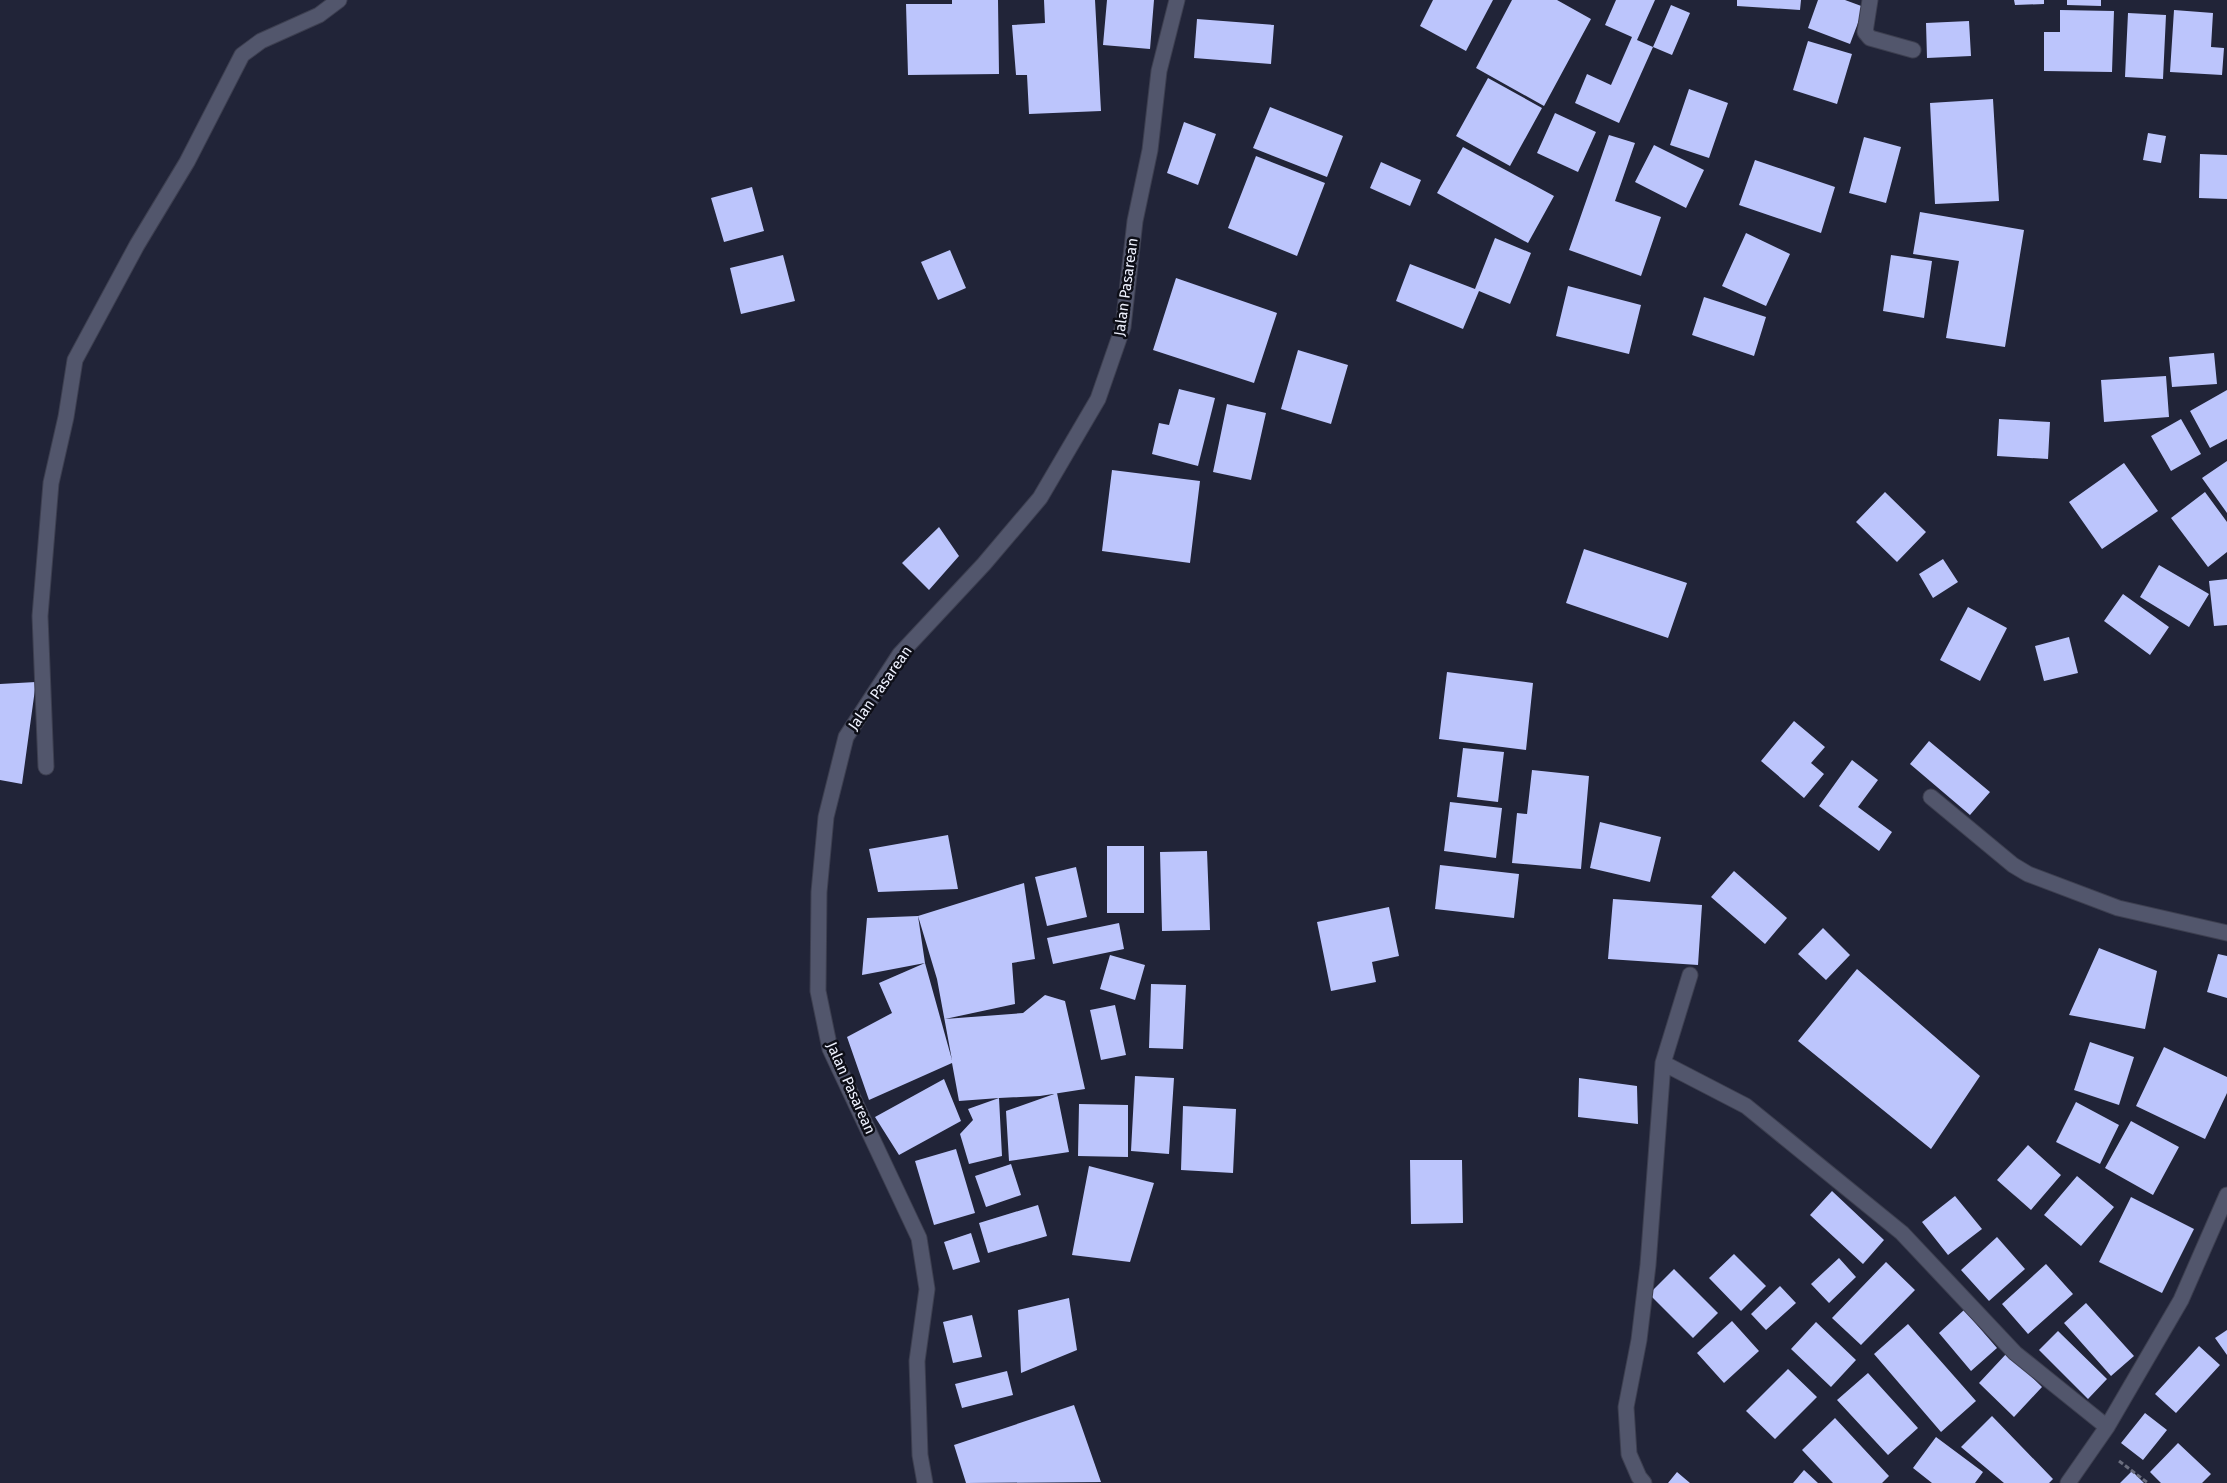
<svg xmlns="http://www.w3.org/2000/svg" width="2227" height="1483" font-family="'Fira Sans',sans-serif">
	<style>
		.building { fill: #bcc5fc }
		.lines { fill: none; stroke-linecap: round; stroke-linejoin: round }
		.street-casing { stroke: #3d3f50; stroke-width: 17 }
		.path { stroke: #6a6d7e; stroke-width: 3; stroke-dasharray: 5 2.5; stroke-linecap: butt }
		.street { stroke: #52566c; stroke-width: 15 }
		.labels { text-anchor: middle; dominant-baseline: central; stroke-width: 5; stroke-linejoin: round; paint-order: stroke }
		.street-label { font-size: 15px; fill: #eef1fe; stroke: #0d0e17 }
	</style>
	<rect width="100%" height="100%" fill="#212438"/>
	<path class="building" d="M952 0H998L999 74 908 75 906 4H952Z
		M1044 0H1095L1101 111 1029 114 1027 75H1016L1012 25 1045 23Z
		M1107 0H1154L1150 49 1103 45Z
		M1433 0H1493L1466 51 1420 26Z
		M1512 0H1557L1591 19 1544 106 1476 68Z
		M1616 0H1655L1637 40 1653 47 1619 123 1575 103 1587 74 1611 85 1632 37 1605 25Z
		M1737 0H1801L1800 10 1737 6Z
		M1818 0H1845L1864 7 1850 44 1808 28Z
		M2014 0H2044V4L2015 5Z
		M2067 0H2101V6L2067 5Z
		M1671 5 1690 13 1672 55 1653 47Z
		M2060 10 2114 11 2112 72 2044 71V32H2060Z
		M2174 10 2213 13 2211 47 2224 48 2222 75 2170 72Z
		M2128 13 2166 15 2163 79 2125 77Z
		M1197 19 1274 25 1271 64 1194 58Z
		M1969 21 1971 56 1927 58 1926 23Z
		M1808 41 1852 54 1837 104 1793 90Z
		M1488 78 1542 108 1510 166 1456 136Z
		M1689 89 1728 103 1709 158 1670 145Z
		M1993 99 1999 201 1935 204 1930 103Z
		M1270 107 1343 136 1327 177 1253 148Z
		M1555 113 1596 132 1578 172 1537 153Z
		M1184 122 1216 134 1198 185 1167 173Z
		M2148 133 2166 136 2161 163 2143 160Z
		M1609 135 1635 143 1615 201 1661 217 1641 276 1569 250Z
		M1864 137 1901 147 1886 203 1849 193Z
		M1654 145 1704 170 1686 208 1635 182Z
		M1463 147 1554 196 1528 243 1437 193Z
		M2200 154 2227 155V199L2199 198Z
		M1256 156 1325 183 1297 256 1228 228Z
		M1755 160 1835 187 1821 233 1739 205Z
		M1381 162 1421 180 1410 206 1370 188Z
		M752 187 764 231 724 242 711 198Z
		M1920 212 2024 230 2005 347 1946 338 1959 261 1913 254Z
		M1746 233 1790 254 1766 306 1722 286Z
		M1495 238 1531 253 1510 304 1479 291 1463 329 1396 301 1410 264 1475 289Z
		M950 250 966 288 938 300 921 262Z
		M783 255 795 301 741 314 730 268Z
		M1891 255 1932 261 1924 318 1883 311Z
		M1176 278 1277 313 1254 383 1153 350Z
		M1568 286 1641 305 1629 354 1556 336Z
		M1704 297 1766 317 1754 356 1692 335Z
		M1298 350 1348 365 1331 424 1281 409Z
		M2214 353 2217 384 2172 387 2169 357Z
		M2166 376 2169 417 2104 422 2101 380Z
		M1179 389 1215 398 1198 466 1152 454 1159 423 1169 425Z
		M2227 390V439L2210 448 2190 411Z
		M1227 404 1266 413 1251 480 1213 472Z
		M1999 419 2050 422 2048 459 1997 456Z
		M2181 419 2201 454 2171 471 2151 436Z
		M2227 461V513L2202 478Z
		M2124 463 2158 511 2102 549 2069 502Z
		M1112 470 1200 481 1190 563 1102 551Z
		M1885 492 1926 532 1897 562 1856 522Z
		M2205 492 2227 522V552L2208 567 2171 518Z
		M939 527 959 556 929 590 902 563Z
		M1584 549 1687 583 1668 638 1566 603Z
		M1943 559 1958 582 1933 598 1919 574Z
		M2159 565 2209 594 2189 627 2140 597Z
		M2227 579V625L2214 626 2209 581Z
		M2123 594 2169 627 2150 655 2104 621Z
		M1968 607 2007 628 1980 681 1940 660Z
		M2069 637 2078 673 2044 681 2035 646Z
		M1447 672 1533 683 1526 750 1439 739Z
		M36 682 22 784 0 780V684Z
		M1794 721 1825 747 1811 763 1824 774 1804 798 1761 761Z
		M1929 741 1990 792 1970 815 1910 764Z
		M1463 748 1504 752 1498 802 1457 797Z
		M1852 760 1878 780 1858 807 1892 832 1879 851 1819 806Z
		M1532 770 1589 776 1581 869 1512 863 1517 813 1527 814Z
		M1450 802 1502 808 1496 858 1444 851Z
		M1600 822 1661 837 1650 882 1590 868Z
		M948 835 958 889 878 892 869 849Z
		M1107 846H1144V913H1107Z
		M1207 851 1210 930 1162 931 1160 852Z
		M1440 865 1519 874 1514 918 1435 909Z
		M1076 867 1087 917 1047 926 1035 877Z
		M1734 871 1787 918 1765 944 1711 897Z
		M1024 883 1035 959 1012 963 1015 1004 945 1019 1023 1013 1045 995 1065 1001 1085 1089 1040 1096 999 1098 1002 1156 969 1164 960 1134 973 1120 968 1109 999 1098 959 1101 952 1063 869 1100 847 1037 892 1013 879 983 925 963 952 1060 937 979 918 916 925 963 862 975 867 918 918 916Z
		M1613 899 1702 905 1698 965 1608 959Z
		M1389 907 1399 956 1372 962 1376 982 1331 991 1317 922Z
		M1119 923 1124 949 1053 964 1047 938Z
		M1823 928 1850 955 1826 980 1798 954Z
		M2099 948 2157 971 2145 1029 2069 1015Z
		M2218 954 2227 956V998L2207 992Z
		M1110 955 1145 965 1135 1000 1100 989Z
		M1857 969 1980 1076 1931 1149 1798 1041Z
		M1151 984 1186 985 1183 1049 1149 1048Z
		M1115 1005 1126 1055 1101 1060 1090 1010Z
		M2090 1042 2134 1057 2119 1105 2074 1090Z
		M2164 1047 2227 1077V1093L2205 1139 2136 1106Z
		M1135 1076 1174 1078 1169 1154 1131 1151Z
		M1579 1078 1637 1086 1638 1124 1578 1117Z
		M944 1079 961 1121 899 1155 875 1117Z
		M1057 1093 1069 1152 1009 1161 1006 1111Z
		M2076 1102 2119 1125 2100 1164 2056 1142Z
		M1079 1104 1128 1105V1157L1078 1156Z
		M1183 1106 1236 1109 1233 1173 1181 1170Z
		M2131 1121 2179 1147 2153 1195 2105 1168Z
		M2028 1145 2061 1175 2031 1210 1997 1180Z
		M956 1149 975 1213 934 1225 915 1161Z
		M1410 1160H1462L1463 1223 1411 1224Z
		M1011 1164 1021 1195 986 1207 975 1176Z
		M1089 1166 1154 1183 1130 1262 1072 1255Z
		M2077 1176 2114 1207 2081 1246 2044 1215Z
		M1832 1191 1884 1240 1863 1264 1810 1215Z
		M1955 1196 1982 1229 1948 1255 1922 1222Z
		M2131 1197 2194 1229 2162 1293 2099 1262Z
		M1038 1205 1047 1236 988 1253 979 1223Z
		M971 1233 980 1262 953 1270 944 1242Z
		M1997 1237 2025 1269 1989 1301 1961 1270Z
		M1734 1254 1766 1286 1741 1311 1709 1278Z
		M1839 1258 1856 1277 1829 1303 1811 1284Z
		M1886 1262 1915 1290 1861 1345 1832 1318Z
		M2046 1264 2073 1294 2028 1334 2002 1304Z
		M1674 1269 1718 1313 1693 1338 1649 1294Z
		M1780 1286 1796 1303 1766 1330 1751 1314Z
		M1069 1298 1077 1350 1021 1373 1018 1310Z
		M2086 1303 2134 1356 2111 1376 2064 1323Z
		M1964 1310 1997 1348 1971 1371 1939 1333Z
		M972 1315 982 1357 953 1363 943 1322Z
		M1732 1321 1759 1351 1724 1383 1697 1353Z
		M1816 1322 1856 1360 1831 1387 1791 1349Z
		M1908 1324 1976 1401 1941 1432 1874 1354Z
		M2227 1330V1355L2215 1338Z
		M2058 1331 2107 1379 2088 1399 2039 1350Z
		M2199 1346 2220 1365 2176 1413 2155 1394Z
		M2007 1353 2042 1387 2014 1417 1979 1383Z
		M1788 1369 1817 1397 1775 1439 1746 1411Z
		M1007 1371 1013 1395 962 1408 955 1384Z
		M1868 1373 1918 1428 1888 1455 1837 1400Z
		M1074 1405 1101 1482 966 1483 954 1445Z
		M2145 1413 2167 1430 2143 1460 2121 1443Z
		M1992 1416 2053 1479 2049 1483H2004L1961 1447Z
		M1835 1418 1889 1476 1882 1483H1833L1802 1450Z
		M1936 1437 1983 1472 1975 1483H1932L1913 1468Z
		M2178 1443 2211 1474 2202 1483H2161L2150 1472Z
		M1804 1470 1818 1483H1793Z
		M2132 1471 2144 1483H2120Z
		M1677 1472 1690 1483H1668Z"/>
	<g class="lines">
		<defs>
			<path id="street" d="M1870 0 1865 32 1870 38 1913 50
				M46 767 40 616 51 483 66 417 75 360 137 245 187 162 242 55 261 41 319 15 339 0
				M1931 797 2013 865 2028 874 2118 908 2227 933
				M1663 1063 1746 1106 1902 1233 2015 1353 2107 1427
				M925 1483 920 1455 917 1361 927 1289 919 1238 830 1049 818 991 819 892 826 817 846 737 900 654 984 564 1040 498 1098 399 1123 327 1135 221 1150 150 1159 71 1177 0
				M1644 1483 1639 1477 1629 1454 1626 1407 1639 1340 1648 1265 1663 1063 1690 975
				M2068 1483 2107 1427 2181 1300 2227 1195"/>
		</defs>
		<use href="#street" class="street-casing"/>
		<path class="path" d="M2119 1461 2148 1483"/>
		<use href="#street" class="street"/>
	</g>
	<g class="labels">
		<g class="street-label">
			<text transform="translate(1126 287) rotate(-82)">Jalan Pasarean</text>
			<text transform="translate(880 688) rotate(-55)">Jalan Pasarean</text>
			<text transform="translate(851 1088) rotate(66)">Jalan Pasarean</text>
		</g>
	</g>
</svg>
